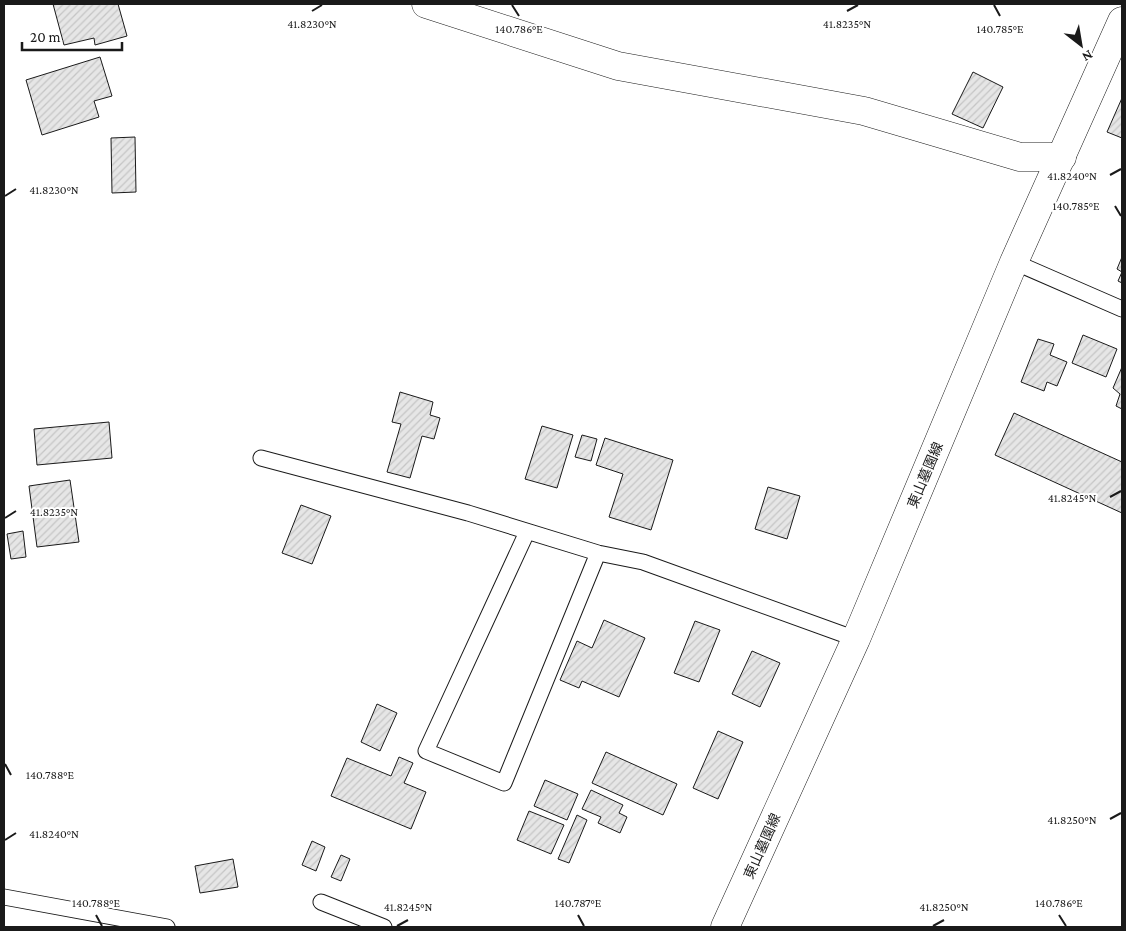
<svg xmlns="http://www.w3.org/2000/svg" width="1126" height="931" font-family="'Crimson Pro','Noto Sans JP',serif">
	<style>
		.building { fill: url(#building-hatch); stroke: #1a1a1a }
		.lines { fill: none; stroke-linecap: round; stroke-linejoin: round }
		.service-casing { stroke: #1a1a1a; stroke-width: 17 }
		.minor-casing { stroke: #1a1a1a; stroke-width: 29 }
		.tertiary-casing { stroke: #1a1a1a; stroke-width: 29 }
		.service { stroke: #fff; stroke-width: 15 }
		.minor { stroke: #fff; stroke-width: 28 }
		.tertiary { stroke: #fff; stroke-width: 28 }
		.ticks { fill: none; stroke: #1a1a1a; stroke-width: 2 }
		.labels { text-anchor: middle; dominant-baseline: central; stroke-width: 4; stroke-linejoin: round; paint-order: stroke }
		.street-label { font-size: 14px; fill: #1a1a1a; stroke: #fff }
		.ticks-label { font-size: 12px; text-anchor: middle; fill: #1a1a1a; stroke: #fff; stroke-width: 4; stroke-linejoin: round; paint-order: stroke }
	</style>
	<defs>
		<pattern id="building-hatch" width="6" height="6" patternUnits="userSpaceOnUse" patternTransform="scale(1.25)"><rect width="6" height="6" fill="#e6e6e6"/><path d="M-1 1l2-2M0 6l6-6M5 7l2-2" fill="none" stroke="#c5c5c5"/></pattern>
	</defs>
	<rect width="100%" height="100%" fill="#fff"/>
	<path class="building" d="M53 4H118L127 36 95 45 94 38 64 45Z
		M100 57 112 96 94 101 99 117 42 135 26 80Z
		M973 72 1003 87 983 128 952 114Z
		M1122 98V138L1107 132Z
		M135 137 136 192 112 193 111 138Z
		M1122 257V283L1118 281 1122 272 1117 269Z
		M1083 335 1117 349 1106 377 1072 363Z
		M1038 339 1054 344 1050 355 1067 362 1057 386 1047 382 1044 391 1021 382Z
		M1122 367V409L1116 406 1120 394 1113 388Z
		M400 392 433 402 430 415 440 418 434 439 422 436 410 478 387 472 401 424 392 422Z
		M1014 413 1122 462V513L995 455Z
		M109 422 112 458 37 465 34 429Z
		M542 426 573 435 557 488 525 479Z
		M582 435 597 439 591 461 575 457Z
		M605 438 673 460 651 530 609 517 623 474 596 465Z
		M70 480 79 542 37 547 29 486Z
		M768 487 800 496 787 539 755 529Z
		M301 505 331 516 312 564 282 553Z
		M23 531 26 557 11 559 7 534Z
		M604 620 645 638 619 697 582 681 579 688 560 680 577 641 592 648Z
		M695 621 720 630 699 682 674 673Z
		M752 651 780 663 760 707 732 694Z
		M377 704 397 713 380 751 361 742Z
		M718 731 743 742 718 799 693 788Z
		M606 752 677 784 663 815 592 783Z
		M399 757 413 763 404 783 426 792 411 829 331 796 347 758 391 776Z
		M545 780 578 794 567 820 534 806Z
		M591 790 623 805 619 813 627 817 620 833 598 823 601 817 582 809Z
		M529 811 564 825 551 854 517 840Z
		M577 815 587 820 569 863 558 859Z
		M312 841 325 847 316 871 302 865Z
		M341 855 350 859 341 881 331 877Z
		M233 859 238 887 200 893 195 866Z"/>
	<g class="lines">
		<defs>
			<path id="service" d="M1014 262 1122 309
				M261 458 468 513 598 553 643 562 856 639
				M527 532 426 751 504 783 598 553
				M4 897 167 927
				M321 902 384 927"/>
			<path id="minor" d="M426 4 618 66 864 111 1020 157H1062"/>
			<path id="tertiary" d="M725 927 856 639 1014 262 1122 21"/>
		</defs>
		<use href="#service" class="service-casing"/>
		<use href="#minor" class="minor-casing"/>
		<use href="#tertiary" class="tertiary-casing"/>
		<use href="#service" class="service"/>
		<use href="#minor" class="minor"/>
		<use href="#tertiary" class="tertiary"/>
	</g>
	<path class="ticks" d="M512 5 519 16M994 5 1000 16M312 11 322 5M847 11 858 5M1110 175 1121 169M5 196 16 189M1115 206 1121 216M1110 497 1121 491M5 518 16 511M5 764 11 775M1110 819 1121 813M5 840 16 833M96 915 102 926M578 915 584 926M1059 915 1066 926M397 926 408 920M933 926 944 920"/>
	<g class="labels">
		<g class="street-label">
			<text transform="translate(925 475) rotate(-67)">東山墓園線</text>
			<text transform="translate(762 846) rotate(-66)">東山墓園線</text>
		</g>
	</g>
	<g class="ticks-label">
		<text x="312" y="28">41.8230°N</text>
		<text x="847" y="28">41.8235°N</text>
		<text x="519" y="33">140.786°E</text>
		<text x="1000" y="33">140.785°E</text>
		<text x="1072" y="180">41.8240°N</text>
		<text x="54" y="194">41.8230°N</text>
		<text x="1076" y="210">140.785°E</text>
		<text x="1072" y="502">41.8245°N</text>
		<text x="54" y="516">41.8235°N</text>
		<text x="50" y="779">140.788°E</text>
		<text x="1072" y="824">41.8250°N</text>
		<text x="54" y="838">41.8240°N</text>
		<text x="96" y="907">140.788°E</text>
		<text x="578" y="907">140.787°E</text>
		<text x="1059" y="907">140.786°E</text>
		<text x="408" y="911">41.8245°N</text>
		<text x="944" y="911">41.8250°N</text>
	</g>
	<rect width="1126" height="931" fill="none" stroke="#1a1a1a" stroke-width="10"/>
	<g transform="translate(1081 45) rotate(149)" stroke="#ffffff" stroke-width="4" paint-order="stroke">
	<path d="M0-4L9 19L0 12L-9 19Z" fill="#1a1a1a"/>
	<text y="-8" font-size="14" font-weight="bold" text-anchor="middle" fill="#1a1a1a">N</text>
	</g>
	<path d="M22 42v8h100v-8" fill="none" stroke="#1a1a1a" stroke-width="2.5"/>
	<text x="30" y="42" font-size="15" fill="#1a1a1a" stroke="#ffffff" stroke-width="4" paint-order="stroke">20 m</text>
</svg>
